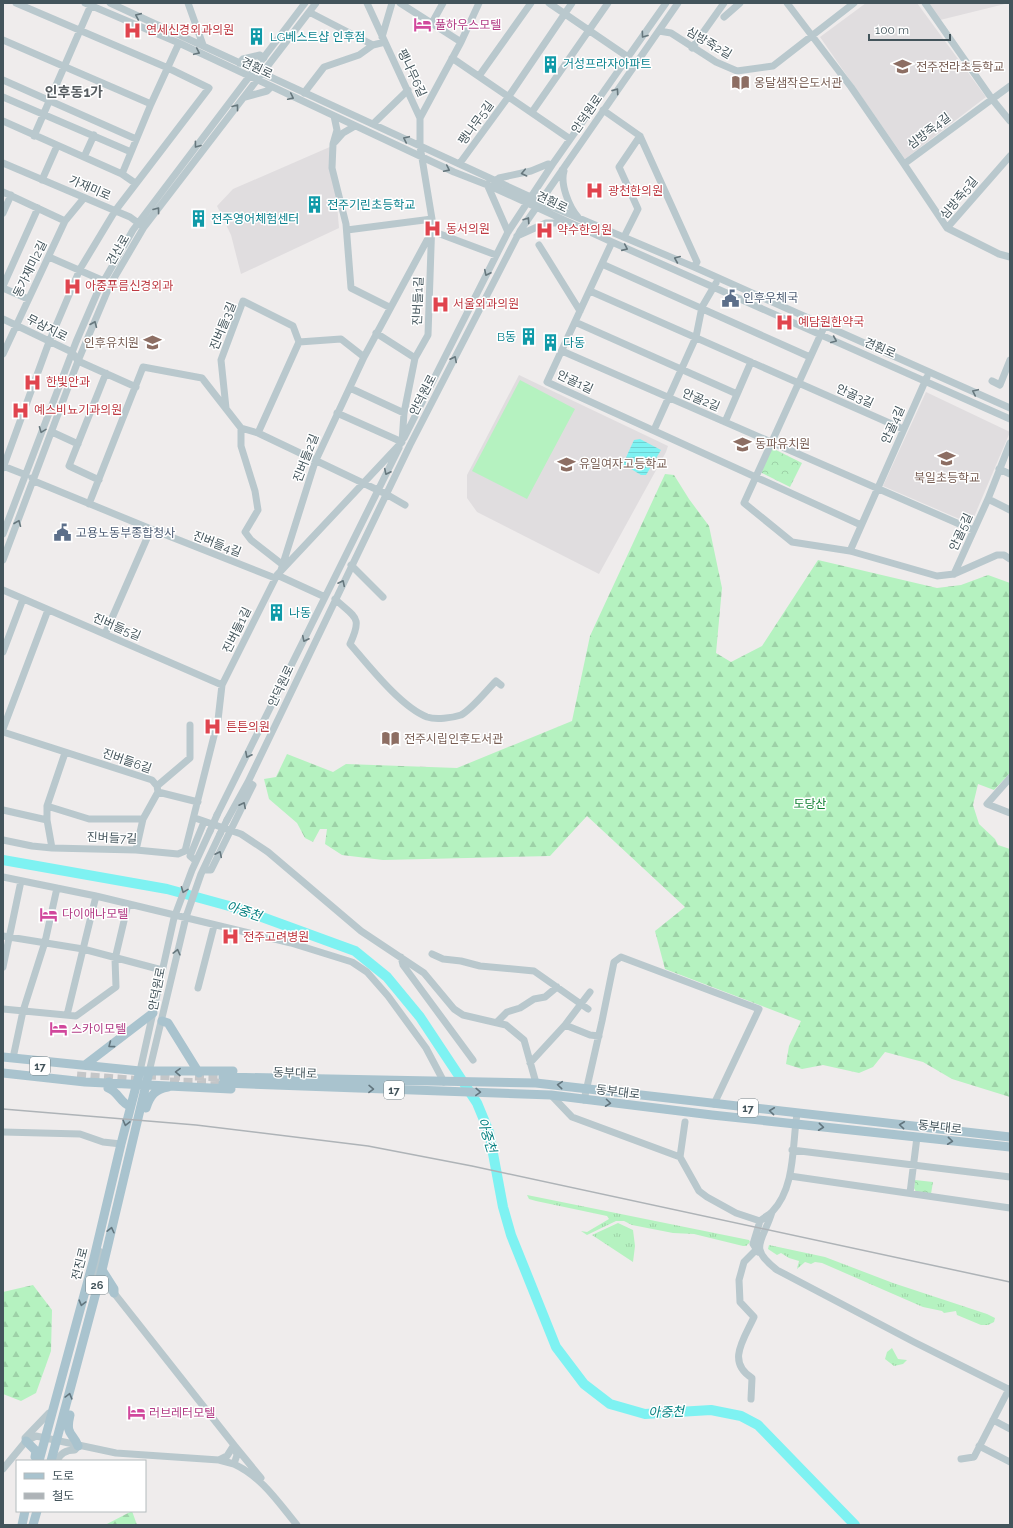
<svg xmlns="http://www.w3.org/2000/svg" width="1013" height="1528" font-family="Raleway,'Noto Sans KR',sans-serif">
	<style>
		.education { fill: #e0dddf }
		.grass { fill: url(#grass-tufts) }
		.forest { fill: url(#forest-firs) }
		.park { fill: url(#park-crowns) }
		.pitch { fill: #b5f2c0 }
		.water { fill: url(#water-rules) }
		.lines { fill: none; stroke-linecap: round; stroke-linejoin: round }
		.river { stroke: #7ef2f2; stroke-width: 10 }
		.major-tunnel { stroke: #c4c6c8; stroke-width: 9; stroke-dasharray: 9 4.5; stroke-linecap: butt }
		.minor { stroke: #b9c8cd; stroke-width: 7 }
		.major { stroke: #a9c3ce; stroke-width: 9 }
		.rail { stroke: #aeb3b7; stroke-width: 1.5 }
		.minor-bridge { stroke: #b9c8cd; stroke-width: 7 }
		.oneway { stroke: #66777d }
		.oneway2 { stroke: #62757e }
		.labels { text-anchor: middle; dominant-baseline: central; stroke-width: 3; stroke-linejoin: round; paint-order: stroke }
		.shield { fill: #fff; stroke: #7b878c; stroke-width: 1 }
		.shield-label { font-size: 11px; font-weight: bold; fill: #43545b }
		.hotel-label { font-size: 12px; fill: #b23c85; stroke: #fff; text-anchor: start }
		.health-label { font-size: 12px; fill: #be3a42; stroke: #fff; text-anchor: start }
		.culture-label { font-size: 12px; fill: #0d838f; stroke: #fff; text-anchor: start }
		.street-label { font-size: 12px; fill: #43545b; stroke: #fff }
		.education-label { font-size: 12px; fill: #785e54; stroke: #fff; text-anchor: start }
		.service-label { font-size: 12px; fill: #4e5e75; stroke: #fff; text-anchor: start }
		.park-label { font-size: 12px; fill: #0f8131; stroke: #fff }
		.water-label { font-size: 13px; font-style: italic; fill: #068080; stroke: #fff }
		.quarter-label { font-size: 14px; font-weight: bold; fill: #585e62; stroke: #fff }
	</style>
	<defs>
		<pattern id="grass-tufts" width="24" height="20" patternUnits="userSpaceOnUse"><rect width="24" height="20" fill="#b5f2c0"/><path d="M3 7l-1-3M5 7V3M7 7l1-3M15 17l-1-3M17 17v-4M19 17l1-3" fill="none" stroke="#9dd1a7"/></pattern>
		<pattern id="forest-firs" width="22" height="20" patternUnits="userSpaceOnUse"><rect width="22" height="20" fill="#b5f2c0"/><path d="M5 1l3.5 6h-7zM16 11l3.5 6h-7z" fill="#9dd1a7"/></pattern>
		<pattern id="park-crowns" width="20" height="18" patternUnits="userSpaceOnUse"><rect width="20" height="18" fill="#b5f2c0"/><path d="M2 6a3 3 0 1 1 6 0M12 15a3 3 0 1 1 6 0" fill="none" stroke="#9dd1a7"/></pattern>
		<pattern id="water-rules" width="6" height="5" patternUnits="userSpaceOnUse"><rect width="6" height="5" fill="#7ef2f2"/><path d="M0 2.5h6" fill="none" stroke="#6ed1d2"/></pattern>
	</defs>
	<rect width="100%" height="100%" fill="#efecec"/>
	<path class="education" d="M866 3H917L986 97 905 159 820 37Z
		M928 3H1009L940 20Z
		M332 146 339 228 241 274 231 235 217 206 233 189Z
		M519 375 668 446 666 452 599 574 477 512 467 498V475Z
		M926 392 1010 432 971 524 883 486Z"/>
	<path class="grass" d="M527 1195 749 1240 750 1242 746 1246H743L694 1234 673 1233 632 1225 624 1221H616L587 1235 581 1231 587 1232 609 1219 607 1216 536 1201 529 1199Z
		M618 1223 633 1230 635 1246 633 1262 592 1235Z
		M769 1245 825 1257 893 1283 987 1314 995 1318 994 1322 988 1325H981L957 1315 956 1311 944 1313 942 1311 923 1307 822 1263 815 1262 811 1264 805 1262 797 1269 799 1261 789 1258 781 1253 777 1255 768 1249Z
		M892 1348 898 1359 907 1360 903 1364 894 1366 885 1359 887 1352Z"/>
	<path class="forest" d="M665 474 674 475 689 499 709 526 722 588 716 653 731 662 762 646 818 560 937 588 961 585 988 575 1010 583V773L994 790 978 784 973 805 979 824 995 839 998 845 1010 849V1097L952 1079 923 1062 885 1052 873 1067 859 1073 823 1065 802 1069 786 1064 789 1046 801 1021 665 969 655 931 685 907 587 816 550 856 383 860 342 855 325 844 327 829H320L313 842 305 838 297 823 269 799 264 779 276 777 287 754 333 772 346 764 457 768 572 721 590 636Z
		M33 1285 52 1310 51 1351 36 1393 21 1401 3 1394V1292Z
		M132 1511 137 1525H105Z"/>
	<path class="park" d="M772 448 802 463 790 487 760 472Z
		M915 1180 933 1182 931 1194 916 1192 914 1188Z"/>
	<path class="pitch" d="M520 380 575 409 527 499 472 471Z"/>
	<path class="water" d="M640 439 661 450 646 475H641L623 464 634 440Z"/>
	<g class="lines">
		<path class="river" d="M3 860 167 889 240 909 355 951 387 977 420 1017 477 1103 489 1132 503 1207 511 1235 556 1347 584 1384 610 1404 645 1414 711 1410 741 1416 758 1425 855 1525"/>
		<path class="major-tunnel" d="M147 1075 180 1076
			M77 1076 145 1081
			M195 1076 223 1077
			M170 1082 223 1083"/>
		<path class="minor" d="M85 3 179 43 454 172 490 186 612 242 1010 419
			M110 3 548 205 694 267 1010 408
			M188 3 203 45
			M400 3 461 42
			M549 3 628 57
			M787 3 851 87 904 164
			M925 3 992 99 1010 121
			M309 12 373 45 385 42
			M724 17 740 3
			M432 23 443 3
			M659 31 671 33 716 62 737 71 773 66 854 3
			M382 37 392 3
			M3 40 151 104
			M692 48 724 3
			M452 58 570 139
			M239 63 243 59 260 55 264 58
			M479 76 531 3
			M3 80 136 139
			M1010 86 904 164 947 228 999 254 1010 257
			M304 93 324 67 359 55 373 45
			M3 97 131 152
			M245 97 267 91 271 87
			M603 110 640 136 697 262 694 267
			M532 112 608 3
			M334 116 337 130 333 144 332 168 346 224 351 288 389 307
			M420 118 461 42 479 3
			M3 121 122 174 135 183
			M373 124 408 90
			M34 136 91 5
			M335 142 343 133 355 126
			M84 157 94 135
			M3 163 130 217 141 225
			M460 163 509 96 572 3
			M562 170 564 171C560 184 569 207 578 217
			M122 174 151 104 179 43
			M42 180 57 146
			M495 181 499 178 531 171 548 164 552 165
			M487 184 508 232
			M3 192 65 221
			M3 213 11 195
			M947 228 1010 156
			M347 230 432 219
			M517 236 546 223H563L564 220
			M624 237 638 209 619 167 640 136
			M612 242 547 382 861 525
			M539 245 580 311
			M49 257 104 281
			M602 264 810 357
			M3 286 38 208
			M3 288 28 299
			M590 291 903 429
			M3 319 72 352 78 361 136 387
			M575 322 737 394
			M825 325 744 503 792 542 850 551 937 576 954 574 997 555H1004L1010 559
			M376 333 415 358
			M299 342 341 339 364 357
			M562 351 973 530
			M3 354 65 221 84 198
			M992 381 1000 385 1010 360
			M350 388 404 413
			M226 408 221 360 243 301 293 326 299 342 258 433
			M337 413 402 442
			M725 422 751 362
			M241 428 258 433 386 494 405 505
			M654 430 696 337 702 307 716 283
			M52 432 78 444
			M404 438 508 232 552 165 666 3
			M3 466 26 475
			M3 468 49 342 80 269 115 211 209 88 168 68 16 3
			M999 469 1010 474
			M32 478 34 481 151 529 275 578
			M99 480 69 466 106 373
			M988 499 1010 510
			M89 504 143 367 202 378 241 428V446L255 491 258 510 245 532 251 540 283 565
			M3 534 76 342 98 291 133 230 305 3
			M850 551 927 377
			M3 560 78 361 110 285 144 227 316 3
			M351 565 383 597
			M281 570 315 462 364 357 432 231 496 255
			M954 574 988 499 1010 443
			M277 575 325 597
			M3 590 222 685
			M335 599C355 618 363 616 350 644 369 666 401 707 427 717 436 720 452 718 461 715 471 710 487 690 496 681L501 685
			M105 634 151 529
			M3 652 23 599
			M3 729 48 610
			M3 732 152 780 157 786 158 792 198 802
			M1010 778 987 804 1010 813
			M157 786 190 758V725
			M47 806 89 819H143
			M3 810 47 820
			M217 815 399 448
			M195 818 241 834 268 852 361 931 424 973 454 1009 463 1015 506 1025 524 1040 536 1083
			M227 820 248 782 410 445 520 231 678 3
			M3 840 32 846 52 848 136 850 178 854 185 851 218 720 222 685 277 575 402 442 404 413 415 358 428 335 432 219 420 146V118L367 3
			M52 848 47 820V806L65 753
			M136 850 143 819 158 792
			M196 861 190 856 204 822
			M203 870H211L253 785 248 782
			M3 877 96 896 291 943 352 962 367 972 388 996 426 1048 444 1082
			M3 936 83 949 162 970
			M432 954 443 959 461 961 480 966 534 971 588 1009
			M401 957 403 965 473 1060
			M3 967 21 881
			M198 988 214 926
			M590 992 565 1025 590 1035 599 1036
			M3 1009 76 1016 116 987 115 959 128 904
			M67 1015 96 896
			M497 1022 507 1012 520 1008 534 999 545 997 557 987
			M13 1058 23 1011 45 942 57 888
			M530 1063 565 1025
			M140 1071 174 918 192 870 210 831
			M149 1072 186 917 201 874 220 834
			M551 1095 572 1117 680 1157 699 1191 707 1197 736 1213 760 1221C763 1218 769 1215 772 1212 796 1187 792 1145 797 1114
			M584 1100 602 1021 614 962 621 957 759 1009 714 1104
			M3 1132 80 1134 103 1142 121 1144
			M792 1150 1010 1177
			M680 1157 685 1122
			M790 1176 1010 1208
			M910 1193 917 1137
			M772 1212C763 1242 747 1247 777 1270L914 1342 1010 1390
			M96 1250 101 1252 95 1279 97 1286 107 1288 114 1293 234 1445 237 1455 234 1464C262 1477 278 1502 297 1525
			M758 1252 753 1244 760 1221
			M751 1399 752 1378C726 1362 744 1339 754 1317L740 1302 739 1280 744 1262 756 1250
			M993 1420 1010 1429
			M26 1441 25 1438 49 1413 52 1414
			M979 1446 1010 1462
			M961 1459 974 1457 1009 1389
			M219 1460 227 1456 234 1445 261 1478
			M57 1461C60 1453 67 1450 75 1450L78 1446
			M3 1469 26 1441 36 1436 116 1453 219 1460 234 1464"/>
		<path class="major" d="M162 1021 168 1023 199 1073
			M3 1057 140 1071H233
			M85 1065 153 1013
			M3 1073 85 1082 231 1089
			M223 1077 536 1083 1010 1137
			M109 1082 108 1088C118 1091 121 1104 130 1106
			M223 1083 551 1095 712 1115 1010 1147
			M146 1108C150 1096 155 1089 168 1087
			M102 1270 114 1289V1293
			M68 1415H70C65 1436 73 1432 78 1446
			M26 1441 36 1451 35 1457 39 1459
			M39 1461 93 1262 121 1144 140 1071
			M51 1461 102 1270 149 1072
			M22 1525 25 1511
			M33 1525 37 1511"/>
		<path class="rail" d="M3 1109 196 1125 368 1146 472 1166 1010 1282"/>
		<path class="minor-bridge" d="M210 831 217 815
			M220 834 227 820"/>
	</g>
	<defs><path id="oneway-chevron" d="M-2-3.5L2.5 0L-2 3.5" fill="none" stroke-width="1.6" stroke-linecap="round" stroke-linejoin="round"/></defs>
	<g class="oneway">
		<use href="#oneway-chevron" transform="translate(138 16) rotate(-156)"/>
		<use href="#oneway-chevron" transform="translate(644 35) rotate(126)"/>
		<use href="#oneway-chevron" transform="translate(197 52) rotate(25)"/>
		<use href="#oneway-chevron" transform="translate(616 91) rotate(-55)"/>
		<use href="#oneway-chevron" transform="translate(291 97) rotate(26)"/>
		<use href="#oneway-chevron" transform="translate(236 107) rotate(-52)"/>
		<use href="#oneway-chevron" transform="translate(406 139) rotate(-155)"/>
		<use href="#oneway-chevron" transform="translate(197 145) rotate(127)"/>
		<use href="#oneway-chevron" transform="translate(447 169) rotate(26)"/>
		<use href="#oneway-chevron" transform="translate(524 173) rotate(168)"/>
		<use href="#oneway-chevron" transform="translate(157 210) rotate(-53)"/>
		<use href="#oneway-chevron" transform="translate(527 220) rotate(-56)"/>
		<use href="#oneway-chevron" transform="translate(625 248) rotate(24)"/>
		<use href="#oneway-chevron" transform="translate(677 259) rotate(-157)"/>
		<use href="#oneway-chevron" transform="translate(487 273) rotate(116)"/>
		<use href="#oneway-chevron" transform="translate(94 324) rotate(-67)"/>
		<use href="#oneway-chevron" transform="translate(834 340) rotate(23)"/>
		<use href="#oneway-chevron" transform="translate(454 359) rotate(-63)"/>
		<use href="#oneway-chevron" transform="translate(975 392) rotate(-155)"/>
		<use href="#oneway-chevron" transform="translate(42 430) rotate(111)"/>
		<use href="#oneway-chevron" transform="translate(387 472) rotate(116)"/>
		<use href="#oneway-chevron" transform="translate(18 523) rotate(-68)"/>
		<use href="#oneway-chevron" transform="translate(342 583) rotate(-64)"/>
		<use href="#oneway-chevron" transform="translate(305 639) rotate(116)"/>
		<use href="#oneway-chevron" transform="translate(248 755) rotate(117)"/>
		<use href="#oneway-chevron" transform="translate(243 805) rotate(-63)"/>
		<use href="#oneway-chevron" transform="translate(219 854) rotate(-64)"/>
		<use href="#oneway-chevron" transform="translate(184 890) rotate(111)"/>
		<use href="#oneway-chevron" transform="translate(177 952) rotate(-76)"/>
	</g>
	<g class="oneway2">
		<use href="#oneway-chevron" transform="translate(111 1045) rotate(143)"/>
		<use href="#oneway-chevron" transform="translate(178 1072) rotate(-179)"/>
		<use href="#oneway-chevron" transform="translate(560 1085) rotate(-175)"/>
		<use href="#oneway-chevron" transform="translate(371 1089) rotate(1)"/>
		<use href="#oneway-chevron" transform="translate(478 1092) rotate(2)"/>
		<use href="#oneway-chevron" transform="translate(608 1103) rotate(7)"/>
		<use href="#oneway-chevron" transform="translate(772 1111) rotate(-174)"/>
		<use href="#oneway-chevron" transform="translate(126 1123) rotate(104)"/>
		<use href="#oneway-chevron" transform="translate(902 1125) rotate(-174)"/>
		<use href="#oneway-chevron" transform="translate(821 1127) rotate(6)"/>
		<use href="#oneway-chevron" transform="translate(950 1141) rotate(6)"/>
		<use href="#oneway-chevron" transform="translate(111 1230) rotate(-77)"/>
		<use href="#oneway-chevron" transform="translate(82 1303) rotate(105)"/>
		<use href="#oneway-chevron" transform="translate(69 1396) rotate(-75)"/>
	</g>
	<defs>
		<symbol id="hotel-bare" viewBox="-9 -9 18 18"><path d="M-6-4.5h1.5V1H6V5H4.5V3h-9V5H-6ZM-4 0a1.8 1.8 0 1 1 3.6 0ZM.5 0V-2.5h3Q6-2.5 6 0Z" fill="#d1479c" stroke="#fff" stroke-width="2.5" paint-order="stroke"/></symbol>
		<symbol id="hospital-bare" viewBox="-9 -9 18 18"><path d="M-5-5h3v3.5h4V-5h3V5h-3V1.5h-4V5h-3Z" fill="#e0444e" stroke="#fff" stroke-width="2.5" paint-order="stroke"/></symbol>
		<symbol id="building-bare" viewBox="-9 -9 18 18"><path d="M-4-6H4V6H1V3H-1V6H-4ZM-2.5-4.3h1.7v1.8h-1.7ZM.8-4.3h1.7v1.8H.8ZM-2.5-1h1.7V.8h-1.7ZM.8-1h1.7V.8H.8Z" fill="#0f9aa8" stroke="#fff" stroke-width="2.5" paint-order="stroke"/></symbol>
		<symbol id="school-bare" viewBox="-9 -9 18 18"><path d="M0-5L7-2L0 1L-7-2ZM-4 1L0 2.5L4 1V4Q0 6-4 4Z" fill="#8d6e63" stroke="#fff" stroke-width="2.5" paint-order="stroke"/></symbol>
		<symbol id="library-bare" viewBox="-9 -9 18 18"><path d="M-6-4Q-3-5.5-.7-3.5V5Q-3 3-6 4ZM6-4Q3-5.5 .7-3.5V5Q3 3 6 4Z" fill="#8d6e63" stroke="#fff" stroke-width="2.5" paint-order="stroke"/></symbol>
		<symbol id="civic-bare" viewBox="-9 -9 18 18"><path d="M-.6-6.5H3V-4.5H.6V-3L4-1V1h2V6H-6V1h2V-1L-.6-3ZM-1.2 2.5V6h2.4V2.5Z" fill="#5c6f8a" stroke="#fff" stroke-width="2.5" paint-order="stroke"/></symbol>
	</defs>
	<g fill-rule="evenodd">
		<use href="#hotel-bare" x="410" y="12" width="25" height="25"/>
		<use href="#hospital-bare" x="120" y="18" width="25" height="25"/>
		<use href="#building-bare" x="244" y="24" width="25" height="25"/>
		<use href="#building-bare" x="538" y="52" width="25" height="25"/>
		<use href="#school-bare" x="890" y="54" width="25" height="25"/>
		<use href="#library-bare" x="728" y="70" width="25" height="25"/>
		<use href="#hospital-bare" x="582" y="178" width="25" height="25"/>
		<use href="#building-bare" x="302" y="192" width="25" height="25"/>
		<use href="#building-bare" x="186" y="206" width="25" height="25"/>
		<use href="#hospital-bare" x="420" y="216" width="25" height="25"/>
		<use href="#hospital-bare" x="532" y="218" width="25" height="25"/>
		<use href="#hospital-bare" x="60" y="274" width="25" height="25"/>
		<use href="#civic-bare" x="718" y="286" width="25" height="25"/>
		<use href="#hospital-bare" x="428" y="292" width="25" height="25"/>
		<use href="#hospital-bare" x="772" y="310" width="25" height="25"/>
		<use href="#building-bare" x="516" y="324" width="25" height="25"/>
		<use href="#school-bare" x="140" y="330" width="25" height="25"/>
		<use href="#building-bare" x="538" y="330" width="25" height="25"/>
		<use href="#hospital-bare" x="20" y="370" width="25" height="25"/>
		<use href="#hospital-bare" x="8" y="398" width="25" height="25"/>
		<use href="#school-bare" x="730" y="432" width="25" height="25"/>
		<use href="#school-bare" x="934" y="446" width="25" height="25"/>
		<use href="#school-bare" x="554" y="452" width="25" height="25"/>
		<use href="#civic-bare" x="50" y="520" width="25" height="25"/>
		<use href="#building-bare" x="264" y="600" width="25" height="25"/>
		<use href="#hospital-bare" x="200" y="714" width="25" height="25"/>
		<use href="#library-bare" x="378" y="726" width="25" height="25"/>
		<use href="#hotel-bare" x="36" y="902" width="25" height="25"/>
		<use href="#hospital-bare" x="218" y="924" width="25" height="25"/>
		<use href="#hotel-bare" x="46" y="1016" width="25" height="25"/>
		<use href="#hotel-bare" x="124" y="1400" width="25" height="25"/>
	</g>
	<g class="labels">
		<g class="shield">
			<rect x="30" y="1057" width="20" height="18" rx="3"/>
			<rect x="384" y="1081" width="20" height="18" rx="3"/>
			<rect x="738" y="1099" width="20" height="18" rx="3"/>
			<rect x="86" y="1276" width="22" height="18" rx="3"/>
		</g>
		<g class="shield-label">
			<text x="40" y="1066">17</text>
			<text x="394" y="1090">17</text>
			<text x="748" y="1108">17</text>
			<text x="97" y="1285">26</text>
		</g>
		<g class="hotel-label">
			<text x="435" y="25">풀하우스모텔</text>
			<text x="62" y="914">다이애나모텔</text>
			<text x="71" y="1029">스카이모텔</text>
			<text x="149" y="1413">러브레터모텔</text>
		</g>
		<g class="health-label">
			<text x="146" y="30">연세신경외과의원</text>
			<text x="608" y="191">광천한의원</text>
			<text x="446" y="229">동서의원</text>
			<text x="557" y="230">약수한의원</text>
			<text x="85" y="286">아중푸름신경외과</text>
			<text x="453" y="304">서울외과의원</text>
			<text x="798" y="322">예담원한약국</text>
			<text x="46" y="382">한빛안과</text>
			<text x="34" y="410">예스비뇨기과의원</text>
			<text x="226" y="727">튼튼의원</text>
			<text x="243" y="937">전주고려병원</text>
		</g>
		<g class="culture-label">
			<text x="270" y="37">LG베스트샵 인후점</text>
			<text x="563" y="64">거성프라자아파트</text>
			<text x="327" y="205">전주기린초등학교</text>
			<text x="211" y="219">전주영어체험센터</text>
			<text x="516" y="337" text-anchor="end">B동</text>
			<text x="563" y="343">다동</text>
			<text x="289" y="613">나동</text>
		</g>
		<g class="street-label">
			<text transform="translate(709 43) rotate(30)">심방죽2길</text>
			<text transform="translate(257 68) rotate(25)">견훤로</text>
			<text transform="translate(412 73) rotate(65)">팽나무6길</text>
			<text transform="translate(587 114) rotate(-55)">안덕원로</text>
			<text transform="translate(476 123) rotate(-54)">팽나무5길</text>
			<text transform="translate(929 131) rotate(-37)">심방죽4길</text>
			<text transform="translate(90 188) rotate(23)">가재미로</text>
			<text transform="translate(959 198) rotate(-50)">심방죽5길</text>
			<text transform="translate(552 202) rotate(25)">견훤로</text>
			<text transform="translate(118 250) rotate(-60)">건산로</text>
			<text transform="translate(30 269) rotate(-64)">동가재미2길</text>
			<text transform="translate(418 301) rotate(-88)">진버들1길</text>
			<text transform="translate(223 326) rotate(-68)">진버들3길</text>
			<text transform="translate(47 328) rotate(27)">무삼지로</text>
			<text transform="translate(880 348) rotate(23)">견훤로</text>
			<text transform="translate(575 382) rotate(25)">안골1길</text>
			<text transform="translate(423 395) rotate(-63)">안덕원로</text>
			<text transform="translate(855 396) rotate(24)">안골3길</text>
			<text transform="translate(701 400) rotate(23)">안골2길</text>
			<text transform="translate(893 425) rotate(-66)">안골4길</text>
			<text transform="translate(306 458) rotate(-69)">진버들2길</text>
			<text transform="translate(961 532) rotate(-66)">안골5길</text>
			<text transform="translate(217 544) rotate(21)">진버들4길</text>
			<text transform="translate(117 627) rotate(23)">진버들5길</text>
			<text transform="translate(237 630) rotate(-64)">진버들1길</text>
			<text transform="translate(281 686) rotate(-65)">안덕원로</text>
			<text transform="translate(127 761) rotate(19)">진버들6길</text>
			<text transform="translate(112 838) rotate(2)">진버들7길</text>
			<text transform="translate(157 989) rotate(-79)">안덕원로</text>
			<text transform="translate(295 1073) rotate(2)">동부대로</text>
			<text transform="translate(618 1092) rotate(7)">동부대로</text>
			<text transform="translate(940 1127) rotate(6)">동부대로</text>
			<text transform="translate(80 1264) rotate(-76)">전진로</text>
		</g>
		<g class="education-label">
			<text x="916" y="67">전주전라초등학교</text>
			<text x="754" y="83">옹달샘작은도서관</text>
			<text x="139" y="343" text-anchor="end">인후유치원</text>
			<text x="755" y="444">동파유치원</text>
			<text x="579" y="464">유일여자고등학교</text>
			<text x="947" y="478" text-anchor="middle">북일초등학교</text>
			<text x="404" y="739">전주시립인후도서관</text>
		</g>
		<g class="service-label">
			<text x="743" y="298">인후우체국</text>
			<text x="76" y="533">고용노동부종합청사</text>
		</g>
		<g class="park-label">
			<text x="810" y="804">도당산</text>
		</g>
		<g class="water-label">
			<text transform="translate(244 911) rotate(18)">아중천</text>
			<text transform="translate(487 1135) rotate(73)">아중천</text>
			<text transform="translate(666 1412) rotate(-2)">아중천</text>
		</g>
		<g class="quarter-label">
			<text x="74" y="92">인후동1가</text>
		</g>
	</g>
	<rect width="1013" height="1528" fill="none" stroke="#43545b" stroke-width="8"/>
	<rect x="16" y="1460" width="130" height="52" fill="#ffffff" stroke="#b4bbbd"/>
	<rect x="24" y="1473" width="20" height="6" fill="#a9c3ce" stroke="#b4bbbd"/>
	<text x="52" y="1480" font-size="12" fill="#43545b">도로</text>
	<rect x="24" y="1493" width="20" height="6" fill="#aeb3b7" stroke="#b4bbbd"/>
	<text x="52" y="1500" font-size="12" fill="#43545b">철도</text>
	<path d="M869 34v6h81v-6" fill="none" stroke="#43545b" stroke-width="2"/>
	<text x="875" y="34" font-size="12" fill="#43545b" stroke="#ffffff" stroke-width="3" paint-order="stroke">100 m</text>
</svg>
